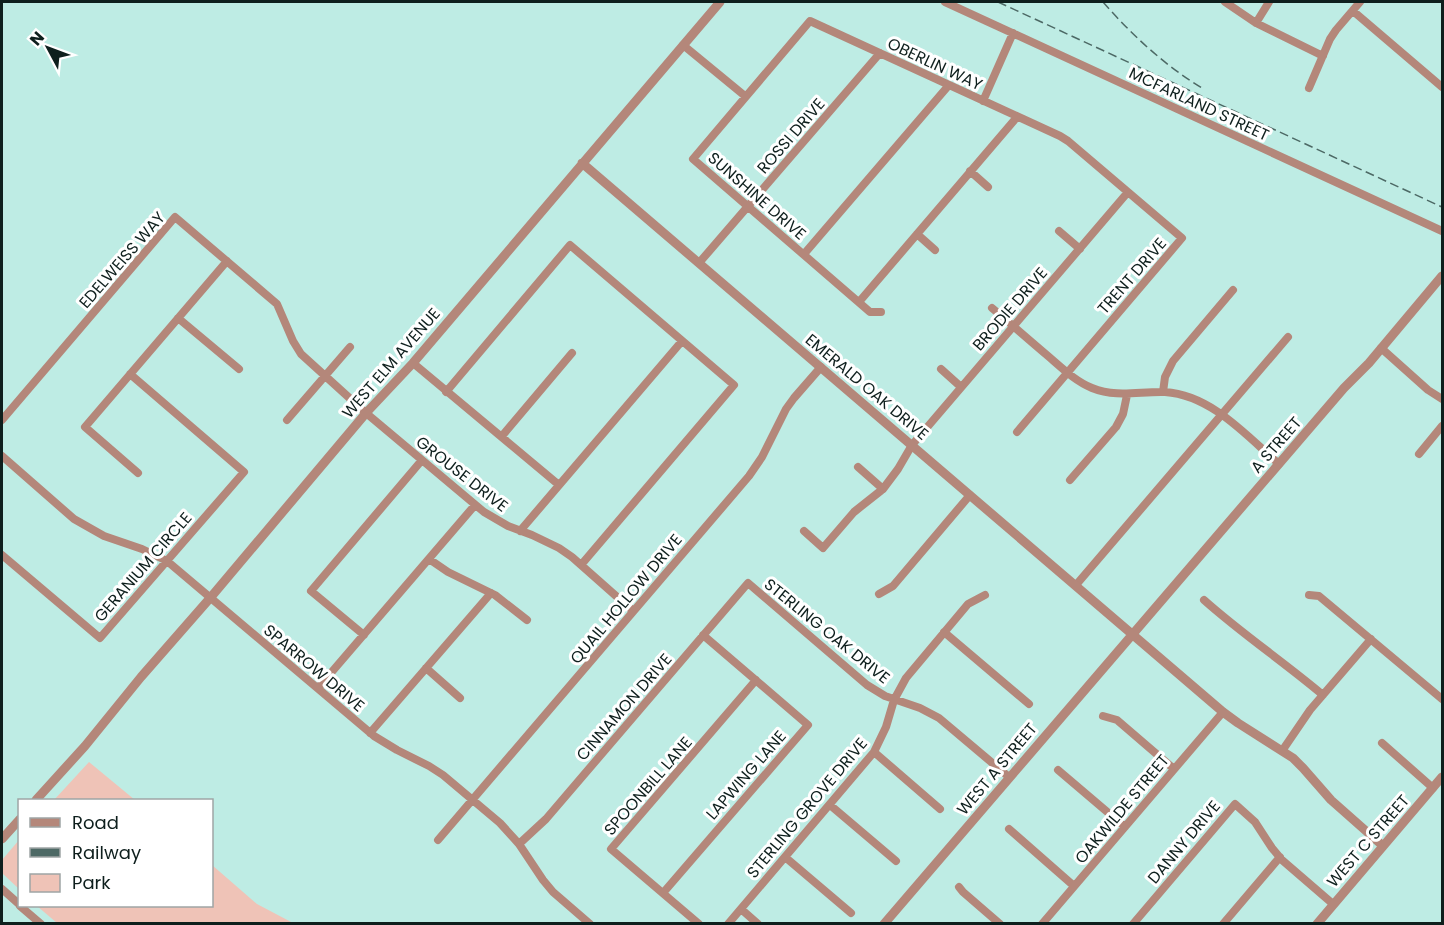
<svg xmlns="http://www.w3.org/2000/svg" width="1444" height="925" font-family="Poppins,sans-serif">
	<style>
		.green { fill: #efc3b7 }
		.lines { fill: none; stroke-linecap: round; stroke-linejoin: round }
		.minor { stroke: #b4877a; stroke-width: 8 }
		.tertiary { stroke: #b4877a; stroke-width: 9 }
		.rail { stroke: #4d6965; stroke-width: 1.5; stroke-dasharray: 9 4.5; stroke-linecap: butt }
		.labels { text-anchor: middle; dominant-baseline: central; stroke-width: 6; stroke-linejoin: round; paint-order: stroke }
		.street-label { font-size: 16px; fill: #0e1f1d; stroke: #fff }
	</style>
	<rect width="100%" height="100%" fill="#beece4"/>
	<path class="green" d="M89 762 135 800H54Z
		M19 840V889L2 873V860Z
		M212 865 257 904 293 923H57L37 906H212Z"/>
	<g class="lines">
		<path class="minor" d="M945 2 1442 231
			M1225 2 1256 23 1323 56
			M1353 11 1442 87
			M1256 23 1269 2
			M683 45 745 96
			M1309 88 1330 39 1336 30 1360 2
			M983 101 1013 33
			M970 171 988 187
			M1059 231 1080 249
			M917 234 935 250
			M804 254 949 85
			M699 263 880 53
			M859 302 1017 117
			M992 308C1011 324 1029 340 1048 356 1062 368 1075 381 1092 388 1117 398 1140 391 1165 392 1211 395 1246 435 1279 464
			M881 312H870L693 159 810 21 1060 136 1068 141 1182 238 1017 432
			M178 318 239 369
			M1381 348 1428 390 1442 399
			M413 363 559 485
			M941 369 961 387
			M446 392 570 245 734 385 581 565
			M1163 392 1165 377 1173 361 1233 290
			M2 420 175 217 277 304 293 341 301 354 366 413 484 512 508 526 532 535 559 548 572 557 633 611
			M287 420 350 347
			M502 436 572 353
			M1419 454 1442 426
			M2 456 74 519 104 536 142 549 167 561 374 736 397 750 429 766 443 775 500 823 519 844 543 880 553 892 590 924
			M858 467 883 489
			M138 473 85 427 227 261
			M1070 480 1116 427 1123 414 1127 395
			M520 531 682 341
			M804 531 823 548 854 512 883 489 898 469 912 445 1128 192
			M2 555 100 638 244 472 130 374
			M429 559 448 572 495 595 527 620
			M1076 585 1288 337
			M879 594 893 586 970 495
			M1309 595 1319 596 1442 699
			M1204 600C1242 634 1284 662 1323 695
			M944 632 1029 704
			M364 635 311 591 422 460
			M426 668 460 698
			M318 688 475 505
			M1103 716 1117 720 1174 769
			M370 733 491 593
			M1382 743 1433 788
			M1282 751 1310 710 1371 639
			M874 752 940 809
			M1058 770 1125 827
			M830 805 896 861
			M1009 829 1074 886
			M438 840 749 476 762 457 786 409 794 398 821 367
			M519 844 546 819 748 583 867 685 885 696 920 708 939 718 1009 777
			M785 857 851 913
			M959 887 963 892 1000 924
			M2 889 20 905
			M663 893 808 725 703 635
			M20 906 41 924
			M741 909 758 924
			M699 924 611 849 756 680
			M728 924 874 752 886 727 894 700 906 678 968 604 985 595
			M1042 924 1223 712
			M1133 924 1235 804 1255 822 1272 848 1282 860 1333 904
			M1223 924 1280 857"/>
		<path class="tertiary" d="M582 163 1223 712 1238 723 1293 758 1303 768 1331 800 1383 846
			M36 800 85 746 141 677 211 597 366 413 413 363 720 2
			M2 839 20 819
			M884 924 1344 388 1369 363 1442 276
			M1317 924 1442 777"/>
		<path class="rail" d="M998 2 1442 207
			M1103 2C1132 35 1164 65 1202 88"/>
	</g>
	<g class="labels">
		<g class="street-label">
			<text transform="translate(935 64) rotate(25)">OBERLIN WAY</text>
			<text transform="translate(1199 104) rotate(25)">MCFARLAND STREET</text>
			<text transform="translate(791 136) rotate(-49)">ROSSI DRIVE</text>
			<text transform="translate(757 196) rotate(41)">SUNSHINE DRIVE</text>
			<text transform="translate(122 260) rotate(-49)">EDELWEISS WAY</text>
			<text transform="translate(1132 276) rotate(-49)">TRENT DRIVE</text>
			<text transform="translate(1010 309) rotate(-49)">BRODIE DRIVE</text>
			<text transform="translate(391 363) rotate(-49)">WEST ELM AVENUE</text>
			<text transform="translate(867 387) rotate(40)">EMERALD OAK DRIVE</text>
			<text transform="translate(1276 445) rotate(-49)">A STREET</text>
			<text transform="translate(462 474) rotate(38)">GROUSE DRIVE</text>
			<text transform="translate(143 567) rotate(-49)">GERANIUM CIRCLE</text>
			<text transform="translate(626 599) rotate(-50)">QUAIL HOLLOW DRIVE</text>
			<text transform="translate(827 631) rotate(39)">STERLING OAK DRIVE</text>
			<text transform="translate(314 668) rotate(40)">SPARROW DRIVE</text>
			<text transform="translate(624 707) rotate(-49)">CINNAMON DRIVE</text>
			<text transform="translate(997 769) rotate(-50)">WEST A STREET</text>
			<text transform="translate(746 775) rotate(-49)">LAPWING LANE</text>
			<text transform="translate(648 786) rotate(-49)">SPOONBILL LANE</text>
			<text transform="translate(807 808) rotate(-50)">STERLING GROVE DRIVE</text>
			<text transform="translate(1122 809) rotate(-50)">OAKWILDE STREET</text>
			<text transform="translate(1368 841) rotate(-49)">WEST C STREET</text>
			<text transform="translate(1184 842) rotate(-50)">DANNY DRIVE</text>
		</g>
	</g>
	<rect width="1444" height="925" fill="none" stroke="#0e1f1d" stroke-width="6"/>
	<rect x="18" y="799" width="195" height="108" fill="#ffffff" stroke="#9fa5a5" stroke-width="1.5"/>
	<rect x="30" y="818" width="30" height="9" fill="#b4877a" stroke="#9fa5a5" stroke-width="1.5"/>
	<text x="72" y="829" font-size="18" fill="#0e1f1d">Road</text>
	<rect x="30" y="848" width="30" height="9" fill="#4d6965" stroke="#9fa5a5" stroke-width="1.5"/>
	<text x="72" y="859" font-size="18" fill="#0e1f1d">Railway</text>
	<rect x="30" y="874" width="30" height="18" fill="#efc3b7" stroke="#9fa5a5" stroke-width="1.5"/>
	<text x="72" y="889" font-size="18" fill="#0e1f1d">Park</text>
	<g transform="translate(48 48) rotate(311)" stroke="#ffffff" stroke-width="4.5" paint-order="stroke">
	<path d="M0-4.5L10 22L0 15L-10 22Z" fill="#0e1f1d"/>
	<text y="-9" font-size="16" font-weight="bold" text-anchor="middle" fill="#0e1f1d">N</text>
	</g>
</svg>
